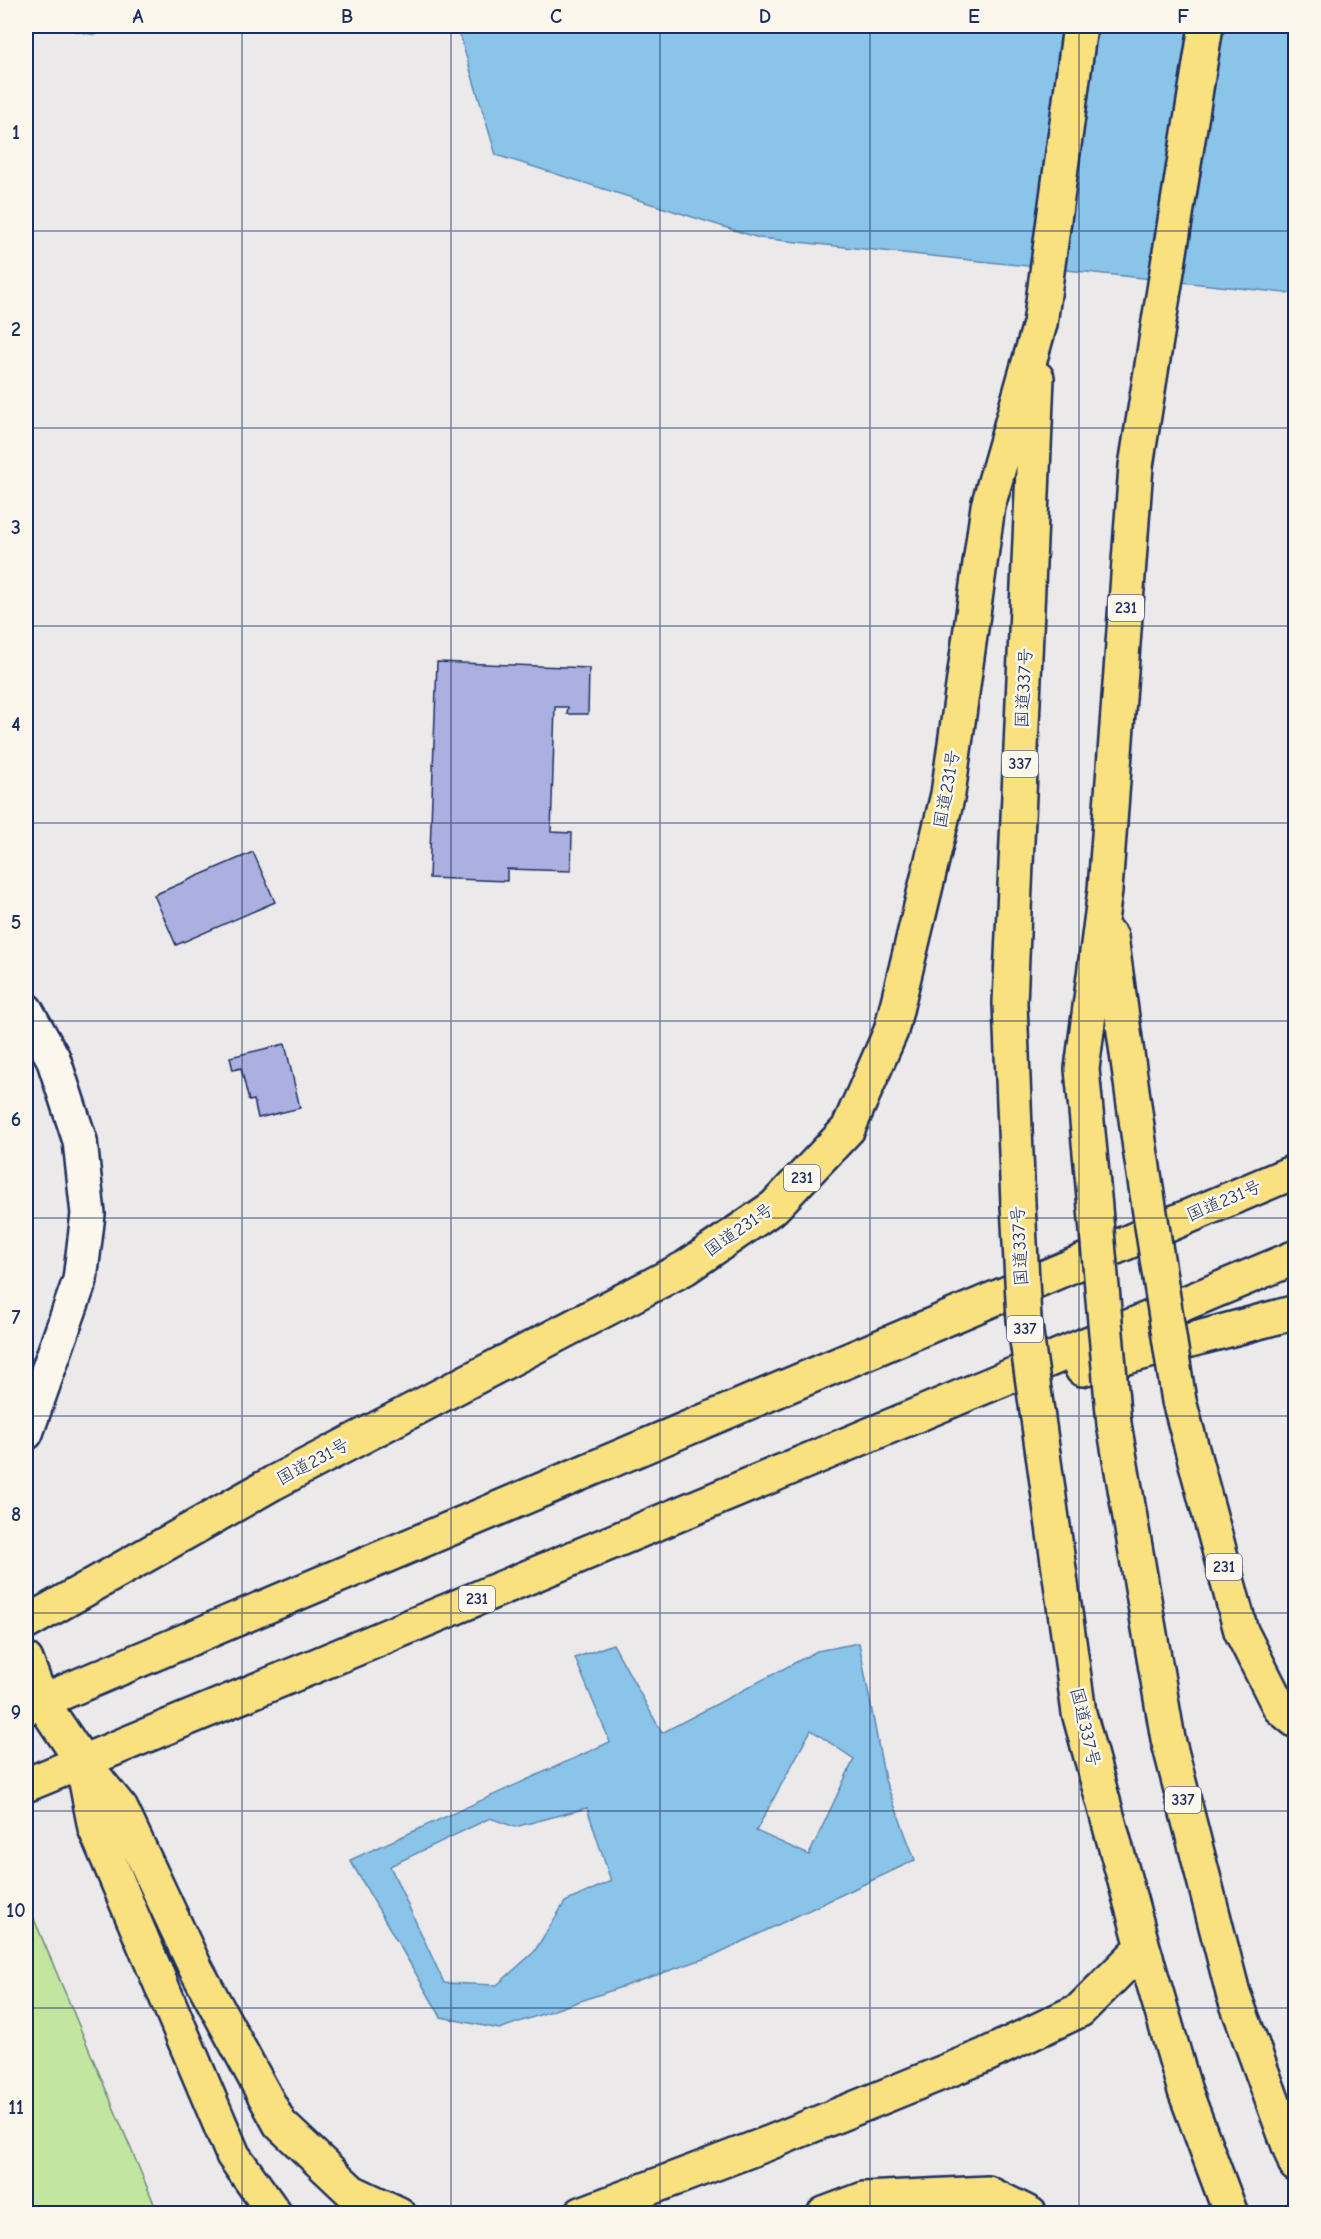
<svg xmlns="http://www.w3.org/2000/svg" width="1321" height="2239" font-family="'Comic Neue','Klee One',sans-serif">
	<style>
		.green { fill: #c2e69f; stroke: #6e8a7e; stroke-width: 1.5 }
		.water { fill: #8ac4e9; stroke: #5e88b1; stroke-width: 1.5; fill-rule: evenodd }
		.building { fill: #abb0e1; stroke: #1b2f5e; stroke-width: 1.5 }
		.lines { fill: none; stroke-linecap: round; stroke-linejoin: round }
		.minor-casing { stroke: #1b2f5e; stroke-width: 38 }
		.trunk-casing { stroke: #1b2f5e; stroke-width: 38 }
		.minor { stroke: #fbf7ec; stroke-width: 33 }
		.trunk { stroke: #fae180; stroke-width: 33 }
		.trunk-bridge-casing { stroke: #1b2f5e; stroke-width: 38; stroke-linecap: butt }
		.trunk-bridge { stroke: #fae180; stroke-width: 33 }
		.grid { fill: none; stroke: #1b2f5e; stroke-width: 1.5; stroke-opacity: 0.55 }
		.labels { text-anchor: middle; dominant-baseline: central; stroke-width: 5; stroke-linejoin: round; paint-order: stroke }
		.shield { fill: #fbf7ec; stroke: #5e6b89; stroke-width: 1.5 }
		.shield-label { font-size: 16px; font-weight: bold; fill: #1b2f5e }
		.street-label { font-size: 18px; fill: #1b2f5e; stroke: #fbf7ec }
		.neatline { fill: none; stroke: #1b2f5e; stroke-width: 2 }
		.grid-label { font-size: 20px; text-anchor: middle; font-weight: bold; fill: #1b2f5e }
	</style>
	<rect width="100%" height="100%" fill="#ebe9ea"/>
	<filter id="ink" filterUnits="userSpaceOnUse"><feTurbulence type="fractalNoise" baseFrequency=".0167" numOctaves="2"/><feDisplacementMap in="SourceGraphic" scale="12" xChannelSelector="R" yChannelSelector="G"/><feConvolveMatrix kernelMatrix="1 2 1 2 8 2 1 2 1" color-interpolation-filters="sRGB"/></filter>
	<g filter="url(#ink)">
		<path class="green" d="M26 1900 158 2213H26Z"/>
		<path class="water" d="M52 26H102L95 35Z
			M457 26H1295V294L759 238 496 155Z
			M859 1643 885 1780 915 1860 712 1956 499 2029 441 2017 350 1860 610 1742 575 1658 613 1644 662 1733 817 1651ZM811 1730 854 1759 809 1855 756 1831ZM587 1808 611 1881 565 1902 534 1952 497 1985 444 1983 390 1866 490 1818 515 1827Z"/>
		<path class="building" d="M26 581H28L29 623H26Z
			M437 662 589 668 588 714H567L568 707H555L551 832 572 833 571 871 507 869V881L429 878Z
			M253 852 275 902 176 945 154 895Z
			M285 1044 300 1108 258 1118 254 1100 249 1101 241 1068 233 1070 230 1057Z"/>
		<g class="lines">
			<defs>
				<path id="minor" d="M26 1010 53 1058 80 1141 88 1214 80 1280 26 1433"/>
				<path id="trunk" d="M1111 937 1140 1148
					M1092 1174 1082 1069 1105 890 1136 466 1206 26
					M1018 1204 1010 1003 1037 378
					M1082 1369 1296 1312
					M1179 1401 1241 1631 1280 1708 1296 1721
					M1114 1424 1168 1739 1233 1993 1296 2165
					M1043 1454 1079 1713 1143 1947 1185 2091 1231 2214
					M26 1623 273 1483 685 1268 774 1207 848 1129 891 1031 948 794 988 506 1040 324 1080 26
					M26 1660 42 1702 82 1761 121 1809 195 1967 280 2124 352 2192 399 2214
					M26 1708 1296 1171
					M83 1766 95 1828 233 2155 275 2214
					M26 1785 310 1668 1296 1257
					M581 2214 769 2143 986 2055 1080 2010 1143 1947
					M824 2214 864 2199 988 2193 1030 2214"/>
			</defs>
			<use href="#minor" class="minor-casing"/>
			<use href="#trunk" class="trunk-casing"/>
			<use href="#minor" class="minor"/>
			<use href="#trunk" class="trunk"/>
			<defs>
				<path id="trunk-bridge" d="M1140 1148 1179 1401
					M1092 1174 1114 1424
					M1018 1204 1024 1319 1043 1454"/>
			</defs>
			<use href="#trunk-bridge" class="trunk-bridge-casing"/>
			<use href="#trunk-bridge" class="trunk-bridge"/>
		</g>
	</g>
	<path class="grid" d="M242 26V2214M451 26V2214M660 26V2214M870 26V2214M1079 26V2214M26 231H1296M26 428H1296M26 626H1296M26 823H1296M26 1021H1296M26 1218H1296M26 1416H1296M26 1613H1296M26 1811H1296M26 2008H1296"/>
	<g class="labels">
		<g class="shield">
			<rect x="1108" y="595" width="36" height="26" rx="4.5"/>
			<rect x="1002" y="751" width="36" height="26" rx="4.5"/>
			<rect x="784" y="1165" width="36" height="26" rx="4.5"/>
			<rect x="1007" y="1316" width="36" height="26" rx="4.5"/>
			<rect x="1206" y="1554" width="36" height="26" rx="4.5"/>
			<rect x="459" y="1586" width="36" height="26" rx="4.5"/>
			<rect x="1165" y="1787" width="36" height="26" rx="4.5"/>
		</g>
		<g class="shield-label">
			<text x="1126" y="608">231</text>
			<text x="1020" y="764">337</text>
			<text x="802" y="1178">231</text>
			<text x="1025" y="1329">337</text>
			<text x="1224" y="1567">231</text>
			<text x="477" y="1599">231</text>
			<text x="1183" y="1800">337</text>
		</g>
		<g class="street-label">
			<text transform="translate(1024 688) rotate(-87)">国道337号</text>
			<text transform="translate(947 789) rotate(-80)">国道231号</text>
			<text transform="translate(1224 1201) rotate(-23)">国道231号</text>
			<text transform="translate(739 1230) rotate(-35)">国道231号</text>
			<text transform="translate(1020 1246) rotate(-93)">国道337号</text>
			<text transform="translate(313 1462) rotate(-28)">国道231号</text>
			<text transform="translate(1085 1727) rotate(77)">国道337号</text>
		</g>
	</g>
	<rect width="1321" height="2239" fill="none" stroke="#fbf7ec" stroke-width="66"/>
	<rect x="33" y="33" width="1255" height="2173" class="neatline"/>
	<g class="grid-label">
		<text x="138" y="23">A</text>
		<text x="347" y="23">B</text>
		<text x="556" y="23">C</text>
		<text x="765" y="23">D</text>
		<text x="974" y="23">E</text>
		<text x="1183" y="23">F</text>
		<text x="16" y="139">1</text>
		<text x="16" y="336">2</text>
		<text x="16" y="534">3</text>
		<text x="16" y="731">4</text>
		<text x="16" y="929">5</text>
		<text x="16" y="1126">6</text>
		<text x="16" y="1324">7</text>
		<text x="16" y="1521">8</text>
		<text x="16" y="1719">9</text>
		<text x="16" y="1917">10</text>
		<text x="16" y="2114">11</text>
	</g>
</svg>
